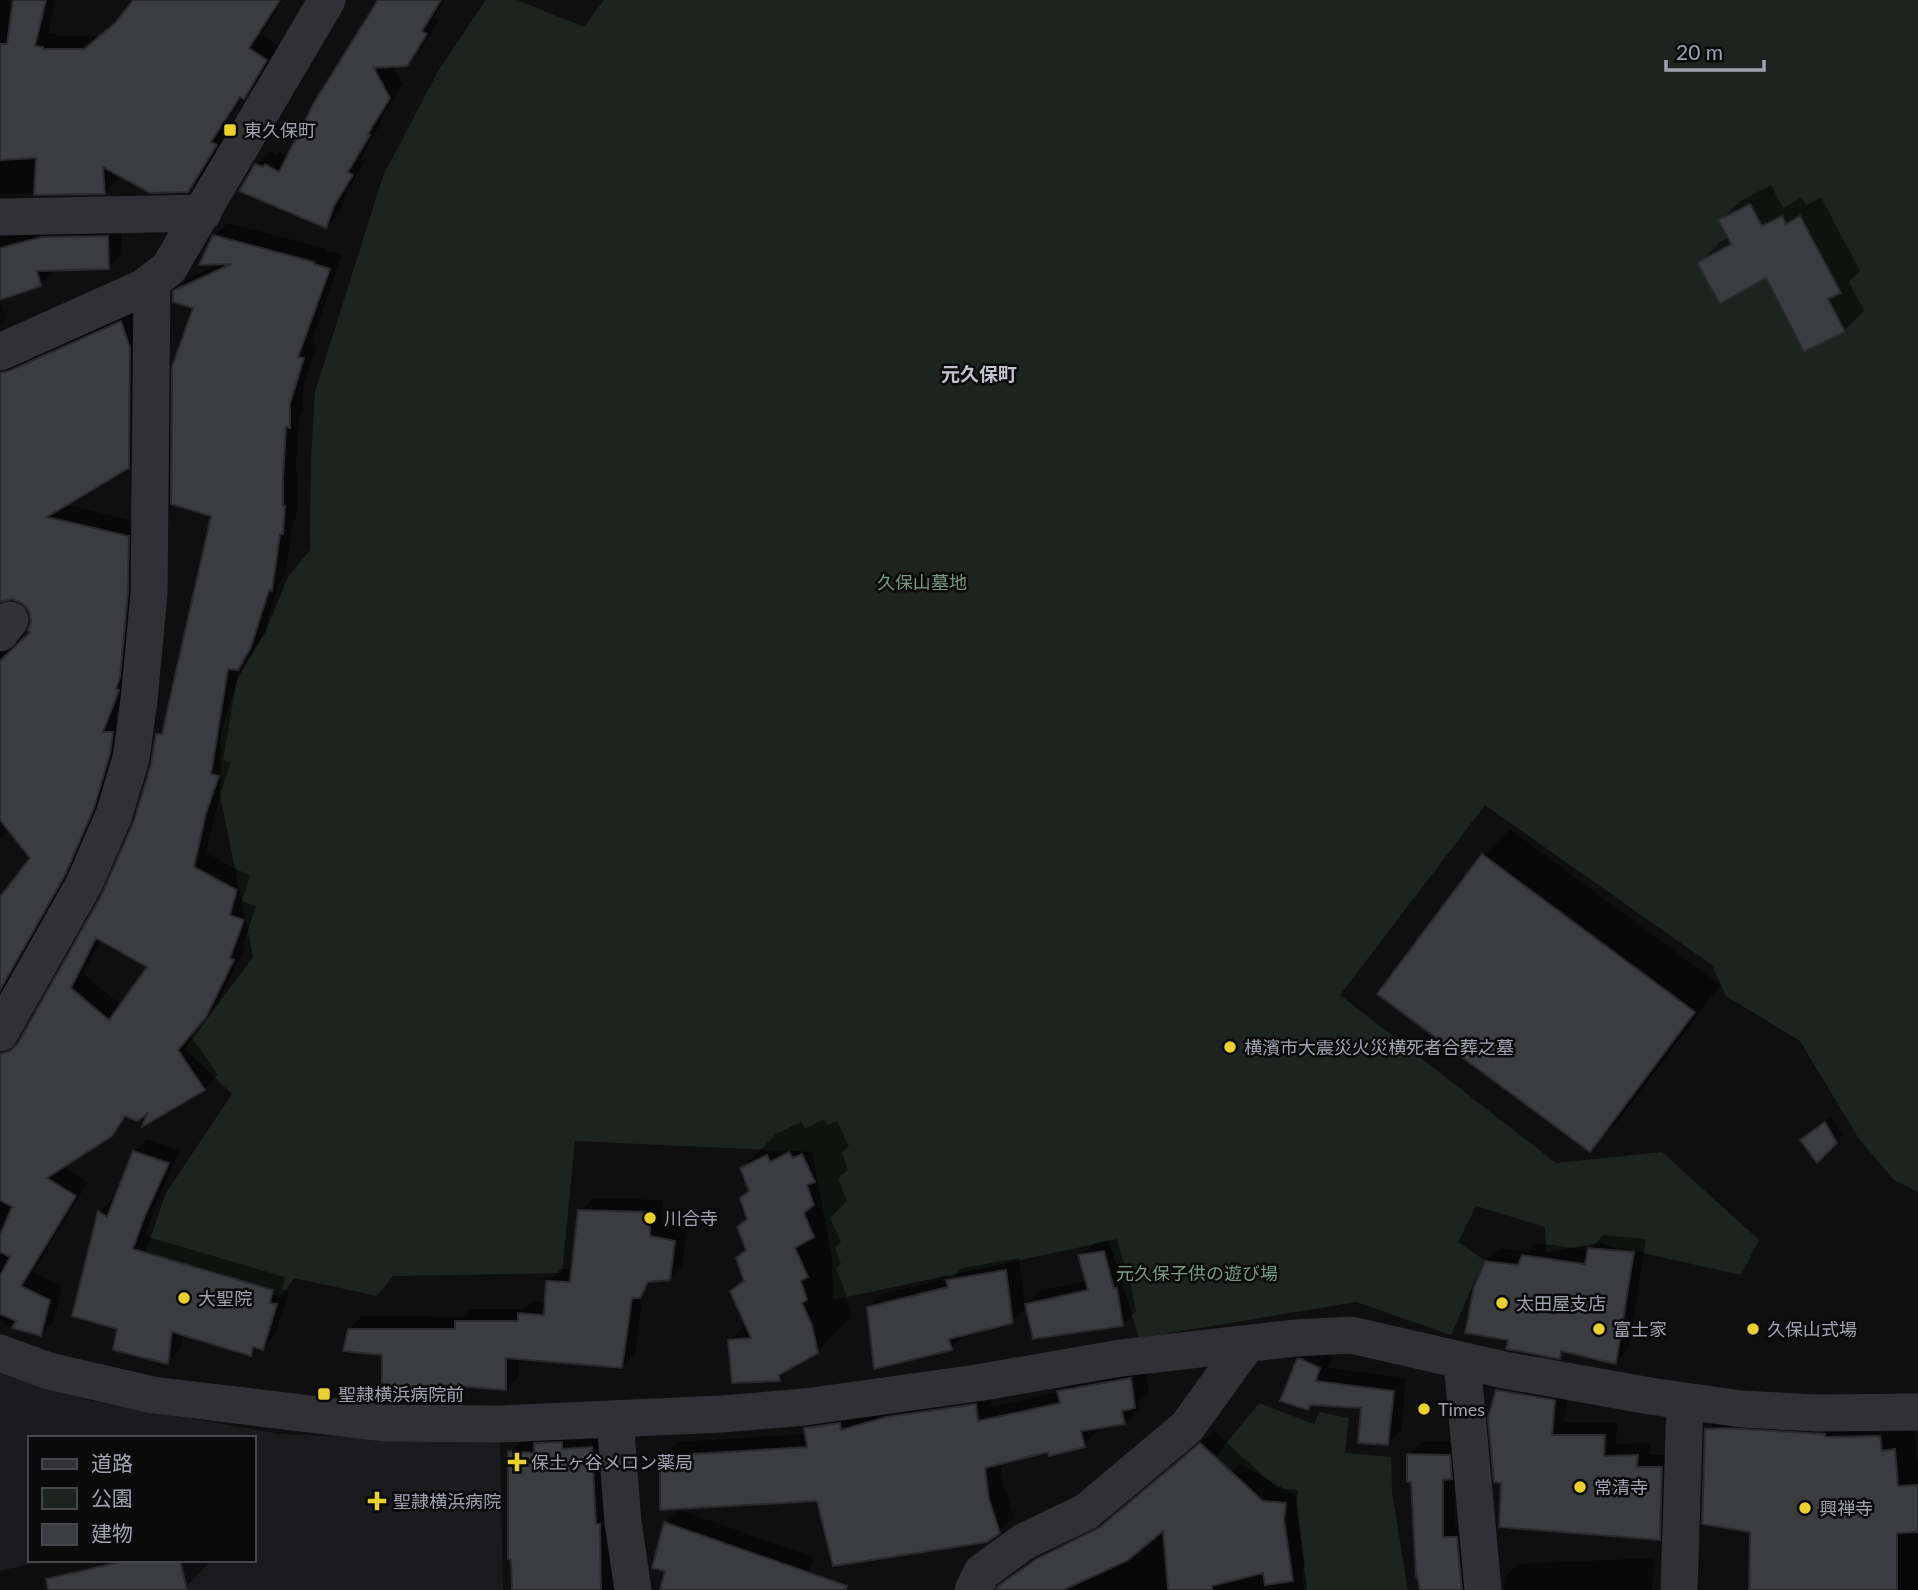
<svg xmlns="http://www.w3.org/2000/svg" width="1918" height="1590" font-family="Lato,'Noto Sans JP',sans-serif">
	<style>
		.built { fill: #1b1b1d; fill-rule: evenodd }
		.green { fill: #1d241f }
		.shadow { fill: #0007; fill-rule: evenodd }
		.building { fill: #3b3c40; stroke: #2a292c; stroke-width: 2; fill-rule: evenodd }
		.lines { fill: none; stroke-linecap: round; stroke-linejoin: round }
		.street { stroke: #303035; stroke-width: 37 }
		.poi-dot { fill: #ead12d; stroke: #0a0a0b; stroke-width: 2.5 }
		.labels { text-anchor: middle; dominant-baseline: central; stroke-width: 5; stroke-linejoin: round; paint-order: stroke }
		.poi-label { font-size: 18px; fill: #a0a2b1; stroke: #0a0a0b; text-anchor: start }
		.park-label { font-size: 18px; fill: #789b81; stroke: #0a0a0b }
		.neighbourhood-label { font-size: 19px; font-weight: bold; fill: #c1c2cd; stroke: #0a0a0b }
	</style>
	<rect width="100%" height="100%" fill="#0f0f10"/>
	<path class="built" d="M0 1374 92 1401 279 1434 500 1442 503 1590H0ZM30 1438H254V1560H30Z"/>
	<path class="green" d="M486 0H517L584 27 604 0H1918V1192L1894 1180 1859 1139 1800 1041 1726 996 1712 965 1485 805 1340 995 1556 1163 1662 1152 1759 1240 1741 1275 1598 1243 1546 1253 1545 1227 1476 1206 1458 1242 1484 1260 1451 1335 1356 1302 1139 1338 1109 1241 833 1300 832 1257 812 1152 575 1141 562 1273 393 1276 377 1296 294 1278 281 1297 144 1256 166 1193 232 1094 185 1049 253 957 220 795 221 731 238 678 265 633 288 577 310 550 311 459 315 392 383 176 437 73Z
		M1259 1403 1314 1424 1319 1412 1349 1418 1345 1453 1391 1457 1392 1492 1408 1590H1307L1295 1495 1240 1464 1196 1500 1187 1492Z"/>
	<path class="shadow" d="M0 0H55L48 33 56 34 55 36H99L121 18 135 0H283L261 34 279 46 257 84 243 97 222 129 229 132 201 177 188 191 117 173 118 179 104 192 0 194Z
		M380 0H445L434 17 439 20 420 50 406 64 392 65 402 84 380 120 382 121 360 159 365 161 347 191 339 213 326 226 256 165 270 151 277 155 279 152 288 157Z
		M1771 185 1783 208 1802 197 1806 205 1821 197 1860 271 1849 282 1864 311 1844 331 1767 276 1699 263 1719 243 1729 237 1720 221 1740 201Z
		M120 223 122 253 109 267 53 269 54 271 40 285 0 298V228Z
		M228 223 327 249 326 251 342 255 311 343 317 345 303 389V412L299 417 296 463 298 493 296 518 293 521 285 575 280 581 264 632 252 654 239 667 223 761 231 762 219 798 206 853 250 876 242 901 256 906 243 945 246 946 219 1001 190 1035 218 1075 204 1089 146 1123 151 1109 129 1115 111 1135 63 1166 88 1182 33 1272 62 1286 54 1321 40 1334 7 1325 0 1320V1035L14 1041 23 1039 105 893 136 822 153 764 157 735 166 726 213 515 195 307 175 292 188 278 222 263 214 236ZM101 939 150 966 122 1006 83 974Z
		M0 301 6 317 0 323Z
		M134 309 142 453 128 467 64 504 141 523 131 676 115 719H126L123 739 78 859 0 998V907L100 770 94 765 0 838V635L11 641 22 640 32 624 31 611 24 602 14 598 2 599 0 602V355Z
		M1510 829 1720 985 1616 1123 1590 1150 1379 994 1484 855Z
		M1831 1117 1842 1135 1818 1160 1808 1135Z
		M824 1119 828 1125 837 1121 849 1146 842 1153 848 1170 838 1179 847 1201 830 1218 841 1242 835 1248 841 1264 836 1269 845 1291 851 1317 816 1352 795 1364 779 1379 729 1341 747 1324 732 1292 745 1279 747 1249 749 1218 742 1198 750 1190 742 1168 776 1134 801 1122 805 1129Z
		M147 1139 180 1150 156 1204 145 1236 285 1277 282 1290 289 1291 275 1335 262 1348 258 1347 250 1354 183 1334 180 1349 168 1362 119 1327 74 1315 100 1212 112 1199 115 1201 134 1152Z
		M593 1198 662 1200V1223L687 1228 682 1266 669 1279H654L643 1292 635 1353 622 1366 519 1358V1376L506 1389 443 1384 439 1388 349 1329 362 1316 462 1317 470 1309H525L533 1301 547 1302 548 1282 561 1269H573L580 1211Z
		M1603 1235 1646 1239 1629 1348 1616 1362 1565 1351 1559 1357 1511 1339 1486 1262 1500 1249 1528 1252 1537 1243 1590 1250Z
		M1117 1239 1127 1275H1129L1136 1311 1122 1325 1028 1306 1012 1321 964 1334 951 1349 869 1307 882 1294 953 1277 962 1268 1019 1258 1025 1306 1040 1291 1087 1281 1080 1256 1094 1243Z
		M1312 1346 1332 1355 1328 1368 1406 1378 1401 1430 1388 1443 1363 1407 1312 1403 1308 1408 1298 1360Z
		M1145 1364 1149 1392 1138 1403 1139 1408 1124 1423 1099 1427V1430L1084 1445 1049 1450 1000 1462 1003 1484 1014 1517 999 1532 818 1500 662 1457 677 1442 807 1434 806 1429 821 1414 990 1390 992 1407 1059 1392 1074 1377Z
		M1510 1378 1568 1388 1564 1422H1617L1616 1444 1650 1443V1455H1674L1672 1525 1659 1538 1503 1482 1497 1391Z
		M1727 1410 1900 1417 1902 1432 1914 1430 1918 1466V1590H1750L1751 1531 1707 1430Z
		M1214 1431 1277 1488 1298 1490 1297 1505 1305 1566 1302 1570 1304 1590H998L1014 1573 1051 1546 1115 1515Z
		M604 1435 612 1511 614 1590H514L510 1452 523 1439Z
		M1422 1442H1462L1455 1473V1525H1470L1480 1590H1421L1409 1455Z
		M679 1510 814 1557 802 1590H662L668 1570 666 1523Z
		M1654 1558 1652 1590H1504L1505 1577 1518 1564Z
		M46 1560H212L186 1587 178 1590H0V1571Z"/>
	<path class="building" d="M13 0H46L35 46 43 47V49H84L115 23 133 0H280L249 48 267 60 244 99 240 97 211 142 217 145 188 192 150 193 103 167 105 194 34 195 36 158 0 160V44H7Z
		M378 0H441L422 31 427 34 407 66 374 68 390 98 368 134 370 135 348 172 353 175 334 206 326 228 239 191 255 164 263 167 265 164 279 172 315 101Z
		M1750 204 1762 226 1782 216 1786 224 1800 216 1841 293 1828 299 1845 332 1804 352 1766 278 1720 304 1697 263 1731 244 1718 220Z
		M213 235 314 262V264L330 269 298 357 304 358 290 404V428L286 427 283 478V506H285L283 534H280L272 591 269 590 251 647 238 670 228 669 211 774 219 776 206 813 194 867 237 890 230 915 244 920 230 958 234 960 206 1017 178 1050 205 1090 142 1127 147 1114 137 1121 125 1116 112 1136 47 1178 76 1196 21 1286 50 1300 41 1336 12 1328 16 1321 0 1314V1276L10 1257 0 1252V1235L12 1207 0 1200V1054L10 1051 18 1043 102 894 134 821 151 764 156 734H162L211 516 171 504 172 367 193 308 173 302V291L231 264 199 265ZM96 938 147 967 109 1020 71 988Z
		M108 236 109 269 37 271 41 286 0 300V248L42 237Z
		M121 321 130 348 129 468 47 517 129 536 128 593 120 677 116 689 119 690 103 732H113L110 754 94 808 65 875 0 990V897L30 858 0 820V661L30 632 28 630 31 622 29 611 22 603 12 599 0 602V373L9 371Z
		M1482 854 1695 1012 1590 1152 1377 994Z
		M1825 1122 1837 1143 1817 1163 1800 1140Z
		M133 1151 169 1163 144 1218 133 1249 273 1290 270 1303 277 1304 263 1350 253 1347 251 1356 172 1332 168 1364 113 1350 117 1329 72 1316 98 1211 107 1217Z
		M789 1152 793 1158 802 1154 815 1182 807 1185 814 1205 804 1213 814 1237 795 1248 808 1277 801 1281 807 1300 802 1303 812 1325 818 1353 779 1375 780 1381 732 1383 728 1340 751 1338 730 1291 744 1281 736 1258 746 1250 737 1227 747 1219 740 1198 749 1191 740 1168 767 1155 770 1162Z
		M578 1210 650 1212V1236L675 1241 670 1280 648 1282 640 1298H632L622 1368 506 1358V1390L440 1385V1390L382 1388V1355L343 1351 348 1329H455V1321H518V1313L544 1315 546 1281 570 1282Z
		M1588 1248 1634 1252 1616 1364 1561 1351 1560 1359 1508 1349H1506L1508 1340 1465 1333 1474 1287 1485 1261 1518 1265 1522 1255 1585 1264Z
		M1104 1251 1114 1288H1117L1123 1326 1033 1339 1025 1304 1088 1290 1078 1255Z
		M1006 1270 1013 1323 949 1339 952 1350 874 1369 867 1307 948 1287 946 1280Z
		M1297 1359H1301L1320 1368 1316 1381 1394 1391 1388 1445 1358 1443 1361 1408 1310 1405 1308 1410 1280 1401Z
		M1131 1378 1135 1408 1122 1411 1125 1424 1081 1431 1085 1447 1049 1456 1048 1452 985 1468 989 1499 1000 1533 987 1542 833 1566 817 1501 660 1510V1456L807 1447 804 1428 840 1423 841 1430 886 1417 976 1404 978 1421 1060 1403 1057 1391Z
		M1496 1390 1555 1400 1552 1435H1605L1604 1456 1638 1455 1637 1467H1662L1660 1540 1499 1527 1501 1483 1494 1482 1488 1418Z
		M1726 1428 1825 1434V1437L1880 1436 1882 1451 1895 1449 1898 1486 1918 1485V1532L1897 1533V1590H1749L1750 1532 1702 1524 1705 1429Z
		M562 1442V1449L592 1447 596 1524H600L601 1590H512L511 1560 508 1559V1451L534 1453V1443Z
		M1200 1443 1263 1501 1286 1503 1284 1520 1293 1581 1265 1585 1263 1573 1212 1586V1590H1168L1163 1531 1127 1561 1063 1590H996L998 1586 1036 1559 1099 1528Z
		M1407 1454 1450 1455 1452 1479 1443 1480V1537H1457L1462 1590H1420L1417 1576H1416L1411 1482H1407Z
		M664 1522 847 1586 846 1590H660L665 1571 652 1568Z
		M129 1560H180L187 1590H48L46 1579Z"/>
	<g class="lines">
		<path class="street" d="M0 217 203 213
			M0 352 143 288 169 268 327 0
			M0 633 10 620
			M0 1033 84 884 114 815 131 758 139 700 149 594 152 281
			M0 1353 49 1371 153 1395 384 1423 500 1424 722 1414 805 1407 977 1383 1121 1358 1296 1338 1351 1335 1504 1370 1650 1396 1741 1409 1817 1413 1918 1412
			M1462 1361 1483 1590
			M615 1419 623 1522 633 1590
			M973 1590 982 1572 1025 1541 1086 1512 1187 1427 1247 1344
			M1679 1590 1685 1401"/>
	</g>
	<g class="poi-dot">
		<rect x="223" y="123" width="14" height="14" rx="3.5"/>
		<circle cx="1230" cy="1047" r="7"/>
		<circle cx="650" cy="1218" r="7"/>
		<circle cx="184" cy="1298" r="7"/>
		<circle cx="1502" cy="1303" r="7"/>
		<circle cx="1599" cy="1329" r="7"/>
		<circle cx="1753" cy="1329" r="7"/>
		<rect x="317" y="1387" width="14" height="14" rx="3.5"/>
		<circle cx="1424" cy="1409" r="7"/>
		<path d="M513.5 1451.5h7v7h7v7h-7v7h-7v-7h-7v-7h7z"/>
		<circle cx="1580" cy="1487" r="7"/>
		<path d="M373.5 1490.5h7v7h7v7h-7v7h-7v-7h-7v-7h7z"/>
		<circle cx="1805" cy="1508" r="7"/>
	</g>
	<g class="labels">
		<g class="poi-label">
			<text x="244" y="130">東久保町</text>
			<text x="1244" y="1047">横濱市大震災火災横死者合葬之墓</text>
			<text x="664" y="1218">川合寺</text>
			<text x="198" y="1298">大聖院</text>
			<text x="1516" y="1303">太田屋支店</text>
			<text x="1613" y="1329">富士家</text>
			<text x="1767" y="1329">久保山式場</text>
			<text x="338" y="1394">聖隷横浜病院前</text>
			<text x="1438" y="1409">Times</text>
			<text x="531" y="1462">保土ヶ谷メロン薬局</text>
			<text x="1594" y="1487">常清寺</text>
			<text x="393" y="1501">聖隷横浜病院</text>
			<text x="1819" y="1508">興禅寺</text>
		</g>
		<g class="park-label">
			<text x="922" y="582">久保山墓地</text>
			<text x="1197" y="1273">元久保子供の遊び場</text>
		</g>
		<g class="neighbourhood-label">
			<text x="979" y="373">元久保町</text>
		</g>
	</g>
	<rect x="28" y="1436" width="228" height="126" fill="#0a0a0b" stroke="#46474d" stroke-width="2"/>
	<rect x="42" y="1459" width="35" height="10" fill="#303035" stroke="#46474d" stroke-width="2"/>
	<text x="91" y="1471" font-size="21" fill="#a0a2b1">道路</text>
	<rect x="42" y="1488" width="35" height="21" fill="#1d241f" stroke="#46474d" stroke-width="2"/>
	<text x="91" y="1506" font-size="21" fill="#a0a2b1">公園</text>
	<rect x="42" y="1524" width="35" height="21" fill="#3b3c40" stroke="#46474d" stroke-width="2"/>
	<text x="91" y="1541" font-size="21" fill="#a0a2b1">建物</text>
	<path d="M1666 60v10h98v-10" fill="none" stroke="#a0a2b1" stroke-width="3.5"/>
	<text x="1676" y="60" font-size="21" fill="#a0a2b1" stroke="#0a0a0b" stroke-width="5" paint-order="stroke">20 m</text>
</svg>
